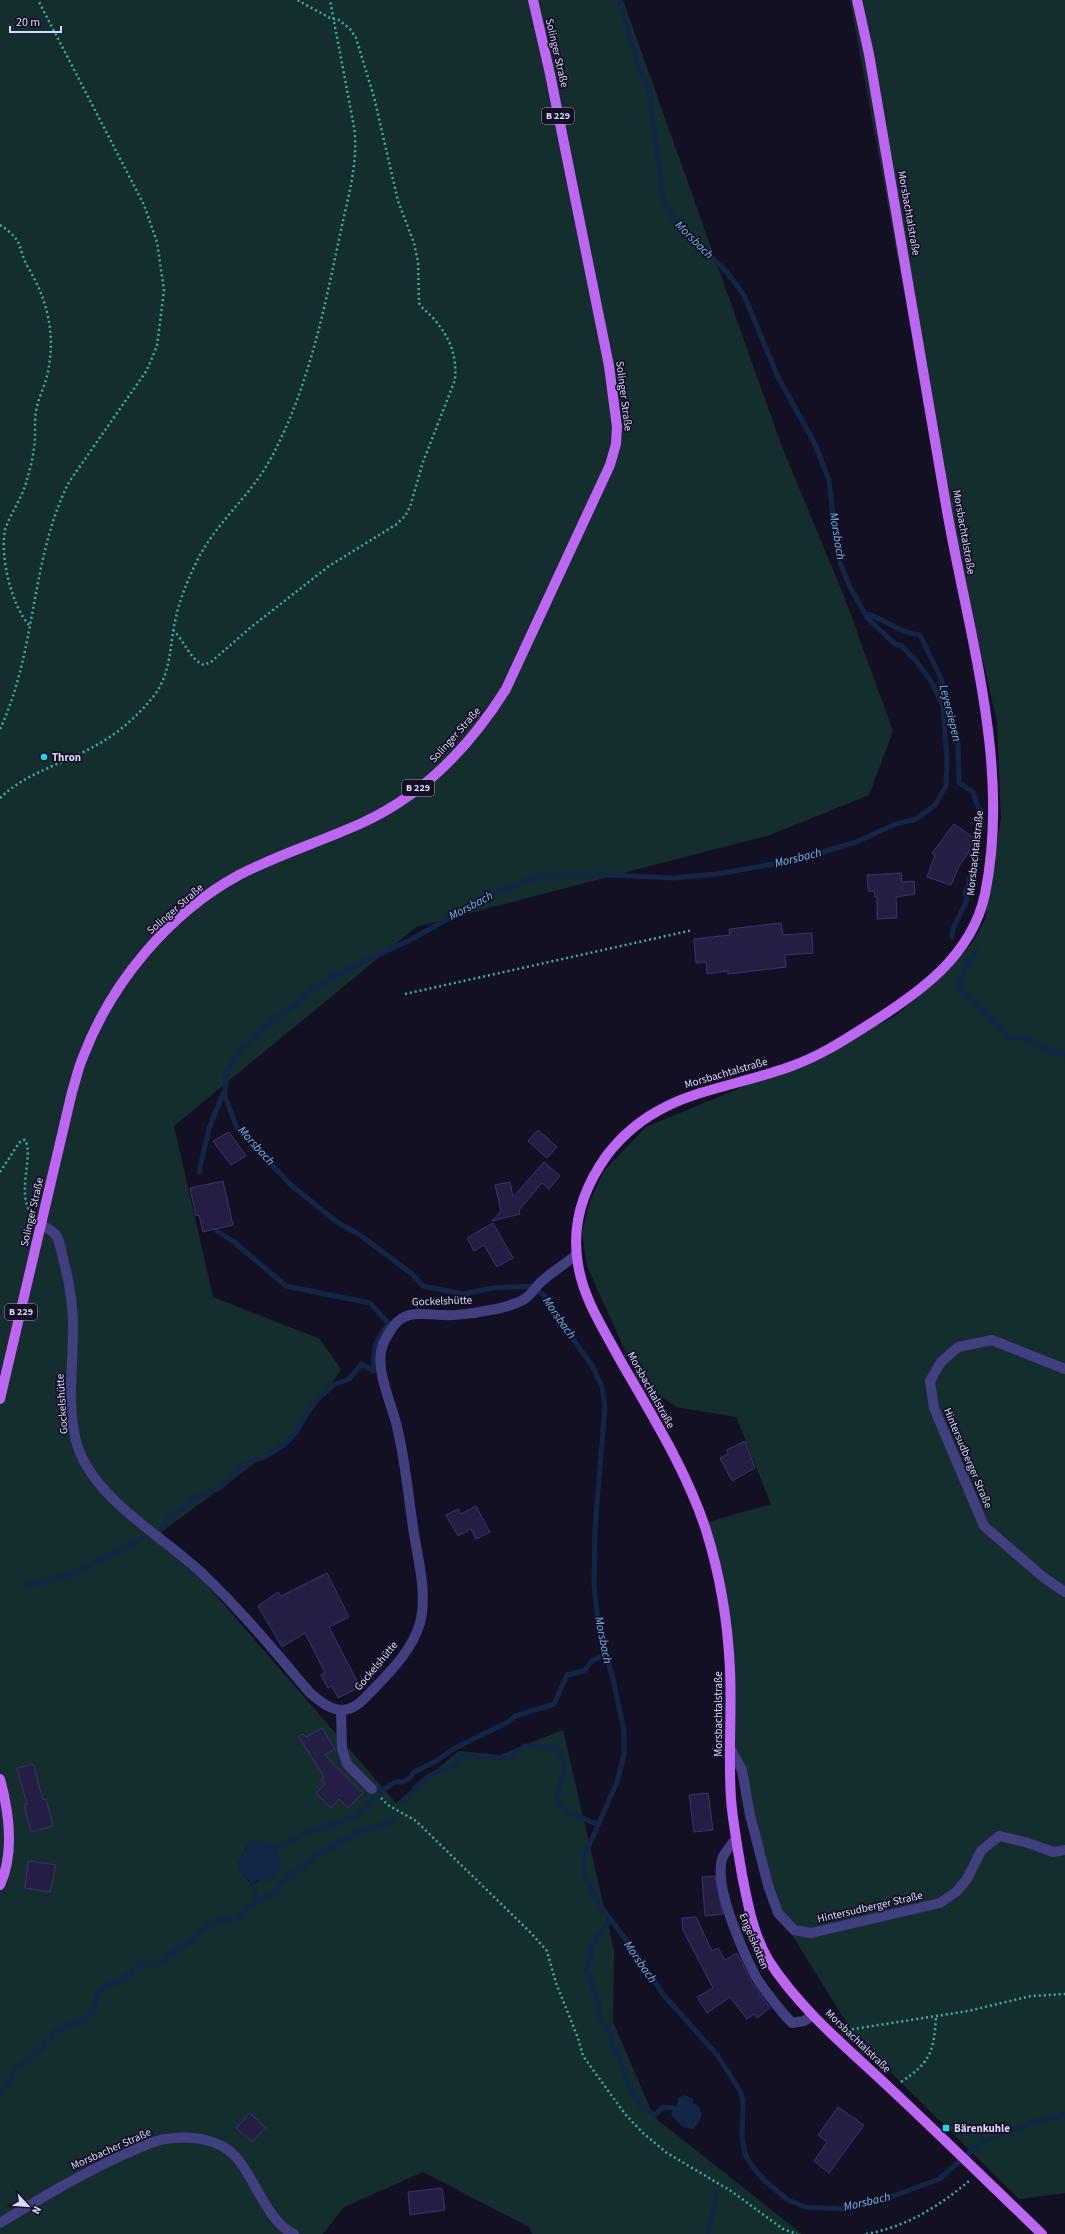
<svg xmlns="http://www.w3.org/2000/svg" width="1065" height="2234" font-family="'Source Sans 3',sans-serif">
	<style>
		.green { fill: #142e2d; fill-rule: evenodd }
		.water { fill: #122647 }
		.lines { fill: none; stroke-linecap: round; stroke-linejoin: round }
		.stream { stroke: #122647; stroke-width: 5 }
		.building { fill: #251e44; stroke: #3d326e }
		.path { stroke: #38afa7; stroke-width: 2.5; stroke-dasharray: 2 3; stroke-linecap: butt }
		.minor { stroke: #413f80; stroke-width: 10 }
		.major { stroke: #be66f4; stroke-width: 10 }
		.poi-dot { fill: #11d9ee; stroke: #141024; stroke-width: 1.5 }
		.labels { text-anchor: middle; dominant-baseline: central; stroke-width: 3.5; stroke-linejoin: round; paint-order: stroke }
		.shield { fill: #141024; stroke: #9f9bbb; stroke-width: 1 }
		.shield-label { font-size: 10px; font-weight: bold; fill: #dbd7fc }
		.street-label { font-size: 11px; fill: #dbd7fc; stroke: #141024 }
		.poi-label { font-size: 11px; font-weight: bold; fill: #dbd7fc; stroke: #141024; text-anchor: start }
		.water-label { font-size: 12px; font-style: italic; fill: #6cb6f4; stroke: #141024 }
	</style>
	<rect width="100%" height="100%" fill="#141024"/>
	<path class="green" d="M0 0H623L782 447 844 596 893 731 869 795 770 835 416 927 174 1126 213 1297 320 1339 341 1370 297 1432 161 1532 396 1803 459 1751 500 1755 563 1730 614 1950 613 2022 654 2117 802 2234H532L529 2227 423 2172 344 2207 323 2234H0ZM250 1841 265 1882 261 1879 251 1886 238 1863Z
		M850 0H1065V2193L1019 2199 856 2038 764 1890 729 1732 723 1607 708 1522 771 1504 736 1417 676 1407 638 1380 587 1266 582 1233 590 1201 604 1171 646 1127 738 1089 894 1017 939 979 972 943 986 918 987 897 1001 819 997 722 966 587 944 509Z"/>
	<path class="water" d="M250 1841H261L273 1845C284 1865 285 1870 265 1882L261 1879 255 1882 254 1886H251L249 1880 241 1875 238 1863Z
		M685 2095 693 2099V2103C707 2110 701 2121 693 2129L683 2127 671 2115 673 2108 677 2105 678 2098Z"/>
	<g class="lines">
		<path class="stream" d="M619 0 637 61 649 91 663 198 676 224 726 271 744 295 777 375 815 444 829 480 835 536 841 565 850 587 868 619 895 644 902 646 917 662 931 681 943 706 947 760 946 786 935 805 916 819 896 824 856 842 796 860 717 874 673 878 611 875 539 876 490 895 410 940 338 974 311 990 241 1048 226 1074 225 1096 237 1128 291 1185 337 1222 360 1235 412 1274 423 1286 463 1294 493 1288 531 1286 545 1296 548 1304 593 1367 602 1387 605 1407 595 1528 594 1586 599 1630 613 1679 624 1731V1755L617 1782 584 1857V1874L599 1904 639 1957 662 1993 718 2056 740 2091 743 2101 742 2137 745 2154 752 2166 765 2181 788 2200 806 2207 842 2209 891 2197 939 2179 983 2141 1035 2122 1065 2115
			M864 613C884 618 899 633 920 635L940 676 958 741 959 783 973 792 979 809 974 874 969 878V884L965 893 967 900 953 929 952 937
			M976 951 956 985 1010 1037C1033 1038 1032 1044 1049 1051 1055 1053 1060 1051 1065 1055
			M199 1172 209 1129 223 1093
			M162 1528 169 1517 178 1512 191 1500 218 1489 251 1461 264 1457 285 1444 297 1431 308 1410 320 1397 335 1384 349 1379 362 1364 373 1371 375 1345 388 1323 370 1303 286 1286 234 1242 217 1231
			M27 1585 76 1573 145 1537
			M380 1792 395 1782H403L410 1778 413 1773 438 1760 453 1749 508 1722 515 1716 554 1704 567 1675 584 1671 592 1661 606 1654
			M403 1803 416 1787 430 1775 452 1766 461 1757C469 1757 478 1755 486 1756 506 1759 509 1761 525 1746L556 1748C578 1771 550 1789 559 1803 566 1814 586 1819 597 1824
			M275 1849C288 1842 300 1835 315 1830 339 1822 358 1820 374 1798
			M254 1886 258 1901
			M611 1920 590 1947 591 1957 586 1969 599 2004 600 2017 610 2033 613 2048 621 2061 626 2080 640 2105 655 2115 663 2107 673 2108
			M0 2094 15 2071 42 2047 55 2032 86 2018 94 2009 99 1991 103 1987 123 1980 139 1965 161 1963 219 1918 228 1921 238 1917 258 1901 273 1894 289 1877 317 1855 362 1830 380 1826 393 1820
			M708 2234 717 2192"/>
	</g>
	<path class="building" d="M954 824 977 840 959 866 951 885 927 877 935 855 932 853Z
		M901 873 902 882 914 881 915 894 896 897 897 918 877 919V897H875L874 891H868L867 875Z
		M781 923 783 935 812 933 813 953 785 955 786 967 728 974V971L707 974 706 962 696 963 694 939 730 935 729 929Z
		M538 1130 557 1147 547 1158 528 1141Z
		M229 1132 246 1156 231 1165 213 1141Z
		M544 1162 560 1176 549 1189 542 1183 519 1210 520 1214 492 1221 501 1211 495 1185 510 1182 513 1197Z
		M223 1181 233 1225 203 1232 199 1215 196 1216 190 1188Z
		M493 1223 513 1258 497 1267 484 1245 474 1251 467 1238Z
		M745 1441 755 1468 732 1481 720 1458 728 1454 727 1450Z
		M476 1506 490 1532 476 1539 471 1529 458 1536 446 1515 458 1509 461 1514Z
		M327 1573 349 1617 329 1627 360 1687 338 1698 332 1686 328 1688 321 1675 325 1673 305 1633 282 1647 258 1606 278 1592 281 1596Z
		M322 1728 335 1749 325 1755 363 1793 348 1808 339 1799 331 1808 316 1793 325 1784 321 1780 324 1777 299 1737 303 1734 306 1737Z
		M33 1764 43 1800 46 1799 53 1826 31 1832 24 1805 27 1804 17 1768Z
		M708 1793 713 1830 694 1832 689 1795Z
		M28 1861 56 1865 50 1892 25 1888Z
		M715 1876 723 1914 705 1916 702 1877Z
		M696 1917 712 1951 718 1948 725 1960 737 1953 752 1983 770 2008 757 2018 754 2014 747 2019 730 1997 707 2013 697 1997 713 1988 683 1930 682 1918Z
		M838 2107 864 2125 829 2173 814 2161 827 2142 818 2135Z
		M250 2113 265 2128 252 2142 236 2128Z
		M442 2188 445 2210 410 2215 408 2192Z"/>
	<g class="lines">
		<path class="path" d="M0 225C26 242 16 247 29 269 49 303 56 338 47 376 44 388 38 399 36 411 34 423 36 436 34 448 33 459 29 472 26 483 21 500 10 514 5 530 0 557 11 604 29 625
			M173 630C184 640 190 660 204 665L211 662 250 628 329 566 397 524 405 516 410 507 423 462 455 380C457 355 450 338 434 319 429 313 423 310 419 303L418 262 414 243 398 201 374 97 356 38 350 29 339 20 330 18 297 0
			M0 729C37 650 30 560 69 482L147 370 157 346 164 290 157 242 144 205 38 0
			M0 798C26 773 60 765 91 748 115 736 136 718 153 697 172 673 169 646 176 617 180 599 187 582 195 565 213 525 249 498 270 460 309 388 324 310 341 230 348 197 359 161 354 127L330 0
			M405 994 693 930
			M0 1172 19 1143 22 1140H25C34 1153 17 1193 30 1211
			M381 1798 388 1805 416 1821 530 1932 547 1951 556 1983 578 2038 583 2056 625 2114 643 2133 667 2153 731 2191 783 2229 797 2234
			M847 2030 968 2011 1031 1996 1065 1994
			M901 2082C931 2062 934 2051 936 2016
			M866 2234C906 2227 938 2207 969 2181"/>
		<path class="minor" d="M41 1225C45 1227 53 1231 56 1235 60 1241 61 1251 63 1258 69 1280 73 1306 73 1329 73 1366 67 1405 76 1441 91 1498 163 1536 203 1574 242 1611 276 1653 310 1693 328 1709 345 1719 365 1698 385 1677 412 1652 420 1623 428 1592 417 1557 413 1527 408 1493 405 1459 397 1427 392 1405 377 1374 381 1352 382 1344 388 1334 392 1328 406 1308 423 1315 444 1315 454 1316 464 1314 474 1313 490 1310 508 1308 523 1300 531 1296 535 1287 542 1281 552 1272 565 1264 576 1255
			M1065 1369 992 1340 958 1347 941 1362 930 1381 934 1408 984 1526 1043 1577 1065 1592
			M341 1711 342 1749 347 1764 372 1789
			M730 1748 742 1770 750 1815 768 1885 778 1913 794 1930 811 1933 940 1903 956 1892 967 1879 981 1851 999 1836 1025 1842 1053 1852 1065 1850
			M736 1839C731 1845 725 1851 722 1859 714 1886 742 1950 755 1975 760 1985 783 2014 792 2023L804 2021 813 2015
			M0 2223C41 2198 81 2174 125 2154 138 2149 151 2141 165 2139 189 2135 219 2138 236 2157 255 2178 267 2222 294 2234"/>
		<path class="major" d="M857 0 869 54C896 206 920 359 947 511 969 636 1011 767 985 894 972 956 919 993 868 1025 843 1041 818 1057 789 1067 720 1092 656 1091 607 1155 584 1187 571 1224 578 1264 583 1298 603 1328 619 1358 651 1414 686 1469 706 1530 720 1575 728 1623 730 1670 732 1712 728 1756 731 1799 733 1824 738 1850 742 1875 748 1904 753 1935 769 1961 802 2012 850 2050 893 2091 943 2138 992 2186 1042 2234
			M0 1399 72 1092C76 1080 78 1068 83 1057 111 983 169 913 239 875 279 854 323 841 364 822 424 794 471 745 506 689L610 465 616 444 617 427 609 366 550 74 533 0
			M0 1779C9 1812 15 1852 0 1885"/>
	</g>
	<g class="poi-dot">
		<circle cx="44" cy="757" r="4"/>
		<rect x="942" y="2124" width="8" height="8" rx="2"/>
	</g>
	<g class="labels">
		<g class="shield">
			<rect x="542" y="108" width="32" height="16" rx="3"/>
			<rect x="402" y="780" width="32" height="16" rx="3"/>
			<rect x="5" y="1304" width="32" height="16" rx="3"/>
		</g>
		<g class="shield-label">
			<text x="558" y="116">B 229</text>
			<text x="418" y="788">B 229</text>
			<text x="21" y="1312">B 229</text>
		</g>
		<g class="street-label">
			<text transform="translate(557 53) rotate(77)">Solinger Straße</text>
			<text transform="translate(909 213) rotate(80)">Morsbachtalstraße</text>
			<text transform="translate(624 396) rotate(83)">Solinger Straße</text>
			<text transform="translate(964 532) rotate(80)">Morsbachtalstraße</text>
			<text transform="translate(455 735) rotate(-48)">Solinger Straße</text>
			<text transform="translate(975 853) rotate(-84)">Morsbachtalstraße</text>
			<text transform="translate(175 909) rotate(-41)">Solinger Straße</text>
			<text transform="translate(726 1073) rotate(-16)">Morsbachtalstraße</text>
			<text transform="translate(32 1212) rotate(-77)">Solinger Straße</text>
			<text transform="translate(442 1301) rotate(-2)">Gockelshütte</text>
			<text transform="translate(651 1390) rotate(61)">Morsbachtalstraße</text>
			<text transform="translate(62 1404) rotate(-94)">Gockelshütte</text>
			<text transform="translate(968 1458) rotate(67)">Hintersudberger Straße</text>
			<text transform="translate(376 1666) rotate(-50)">Gockelshütte</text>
			<text transform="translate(718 1714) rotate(-90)">Morsbachtalstraße</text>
			<text transform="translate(870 1907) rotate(-13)">Hintersudberger Straße</text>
			<text transform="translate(754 1941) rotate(67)">Engelskotten</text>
			<text transform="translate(858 2041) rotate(44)">Morsbachtalstraße</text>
			<text transform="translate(111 2149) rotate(-24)">Morsbacher Straße</text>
		</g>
		<g class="poi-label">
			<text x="52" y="757">Thron</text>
			<text x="954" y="2128">Bärenkuhle</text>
		</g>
		<g class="water-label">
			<text transform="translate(694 240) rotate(45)">Morsbach</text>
			<text transform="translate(837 536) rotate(81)">Morsbach</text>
			<text transform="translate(950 713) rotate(76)">Leyersiepen</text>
			<text transform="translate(798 858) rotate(-14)">Morsbach</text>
			<text transform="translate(471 906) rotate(-28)">Morsbach</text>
			<text transform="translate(256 1146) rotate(48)">Morsbach</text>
			<text transform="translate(559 1318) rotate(55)">Morsbach</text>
			<text transform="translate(603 1640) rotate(79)">Morsbach</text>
			<text transform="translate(640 1962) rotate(55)">Morsbach</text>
			<text transform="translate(867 2202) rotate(-13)">Morsbach</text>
		</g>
	</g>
	<g transform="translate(28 2206) rotate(116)" stroke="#141024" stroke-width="3" paint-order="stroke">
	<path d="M0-3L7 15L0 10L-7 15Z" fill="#dbd7fc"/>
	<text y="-6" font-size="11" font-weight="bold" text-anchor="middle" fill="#dbd7fc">N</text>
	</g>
	<path d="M10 26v6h51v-6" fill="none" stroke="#dbd7fc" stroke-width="2"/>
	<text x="16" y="26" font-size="12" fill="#dbd7fc" stroke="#141024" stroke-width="3" paint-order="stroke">20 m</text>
</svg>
